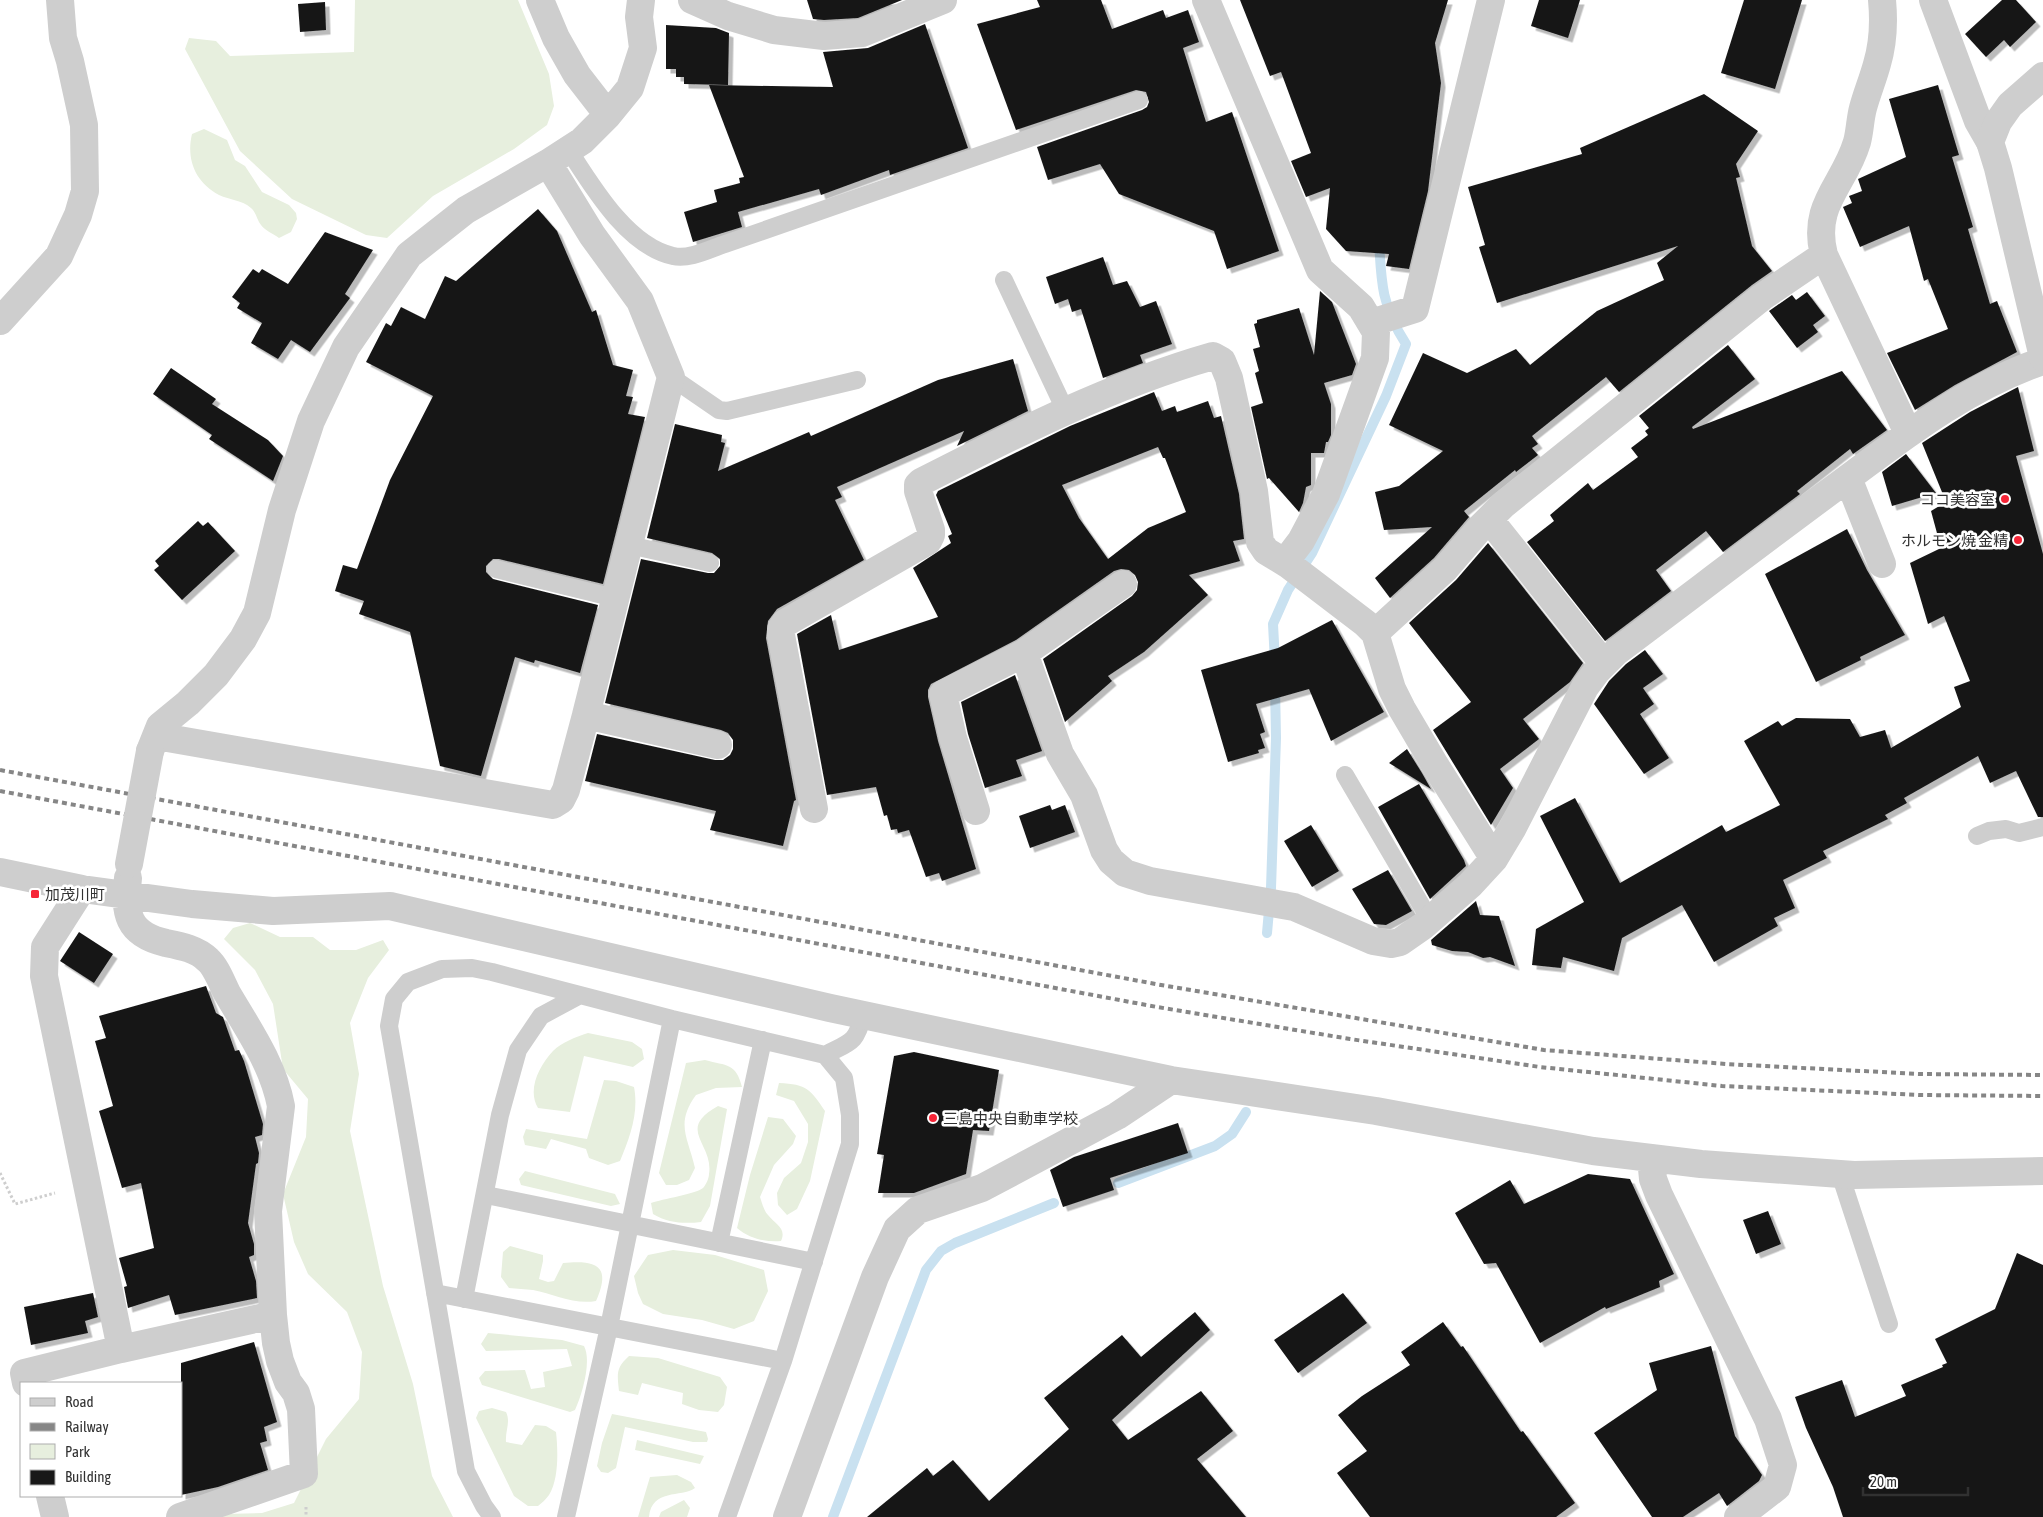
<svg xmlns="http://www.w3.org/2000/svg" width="2043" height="1517" font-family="'Asap Condensed','Noto Sans JP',sans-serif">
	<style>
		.green { fill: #e7efde }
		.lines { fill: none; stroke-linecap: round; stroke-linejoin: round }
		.stream { stroke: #c9e1f0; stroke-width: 10 }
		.building { fill: #181818; fill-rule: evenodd; filter: url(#shadow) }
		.path { stroke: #cecece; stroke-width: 3; stroke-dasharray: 2.5 2.5; stroke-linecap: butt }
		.service { stroke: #cecece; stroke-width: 18 }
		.minor { stroke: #cecece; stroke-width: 28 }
		.tertiary { stroke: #cecece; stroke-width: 28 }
		.rail { stroke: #868686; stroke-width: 4; stroke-dasharray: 5 4; stroke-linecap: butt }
		.minor-bridge { stroke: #cecece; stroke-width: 28 }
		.poi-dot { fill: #f62537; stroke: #fff; stroke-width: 2 }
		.labels { text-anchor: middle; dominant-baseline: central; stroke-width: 5; stroke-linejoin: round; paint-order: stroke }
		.poi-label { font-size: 15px; fill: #313131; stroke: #fff; text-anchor: end }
	</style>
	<defs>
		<filter id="shadow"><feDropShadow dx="4.5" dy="4.5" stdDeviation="0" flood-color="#0004"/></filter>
	</defs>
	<rect width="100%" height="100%" fill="#fff"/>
	<path class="green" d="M355 0H518L549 74 554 106 547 125 514 149 433 196 387 238 366 235 292 199 240 151 185 49 189 38 216 41 230 56 354 52Z
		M204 129 227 140 235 160 245 166 262 192 289 205 296 213 297 219 291 232 279 238C274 234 264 230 261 225 257 220 256 212 251 208 242 200 230 200 219 195 195 182 186 159 192 134Z
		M250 923 280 937H313L330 950H356L383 940 389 950 368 978 350 1023 359 1074 350 1131 383 1286 413 1384 432 1476 453 1517H216L224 1514 262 1513 294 1503 326 1439 359 1399 362 1352 347 1312 308 1274 294 1242 283 1194 306 1137 308 1099 283 1069 273 1004 255 970 224 939 233 928Z
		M588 1033 632 1042 642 1049 644 1059 633 1067 584 1056 570 1112 538 1108C527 1090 539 1066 553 1051 562 1042 576 1037 588 1033Z
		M705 1060C727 1066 736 1063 742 1087L716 1088 696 1095C675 1124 688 1137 695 1168L689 1180 677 1185H666L659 1173 686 1063Z
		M604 1080 616 1081 634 1087C639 1113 630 1137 620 1161L608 1165 589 1158 586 1149 551 1139 546 1149 525 1145 523 1137 526 1129 587 1139Z
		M779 1083C807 1084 811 1090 825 1111L810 1181 797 1209 787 1215 778 1205 777 1193 784 1178 801 1163 808 1142V1124L794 1101 776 1095Z
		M718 1106 727 1109 710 1206 701 1222C684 1224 668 1223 653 1214L651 1203C662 1199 696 1194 703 1188 706 1185 709 1178 709 1174 714 1143 675 1130 718 1106Z
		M768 1117 783 1119 796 1136 793 1144 774 1165 760 1197C762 1203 764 1211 768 1215 775 1224 787 1228 781 1241 765 1242 750 1239 737 1228L750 1175Z
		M525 1171 615 1194 620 1204 611 1206 521 1185 519 1179Z
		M510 1246 543 1255V1261L539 1279 548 1282 554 1281 563 1263C596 1260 612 1265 596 1301 574 1305 554 1294 533 1290 525 1289 517 1289 509 1288L501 1277 503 1252Z
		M673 1250 715 1255 764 1270 768 1291 754 1321 734 1329 702 1320 663 1314 643 1304 638 1293 634 1276 648 1255Z
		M488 1333 562 1340 584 1346C592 1361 582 1395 575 1410L570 1412 482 1385 479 1378 485 1371 525 1370 531 1389 545 1387 543 1372 572 1366 567 1349 486 1351 481 1344Z
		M629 1356 658 1358 720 1377 727 1387 724 1405 718 1412 699 1410 682 1404 683 1393 642 1383 638 1395 619 1391C617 1373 616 1368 629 1356Z
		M492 1408 506 1412C511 1422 505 1431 506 1442L522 1445 535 1425 546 1426 556 1432C558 1450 559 1479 549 1495 546 1499 542 1503 538 1506H528L514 1496 476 1418 479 1411Z
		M612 1414 706 1432 708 1439 707 1442H693L625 1427 616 1468 608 1473 601 1472 597 1466 602 1443Z
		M637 1440 704 1456 700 1464 635 1450Z
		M677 1475 691 1482 695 1488C681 1498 652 1488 649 1517H638L650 1477Z
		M684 1500 690 1508 687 1517H659L661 1512Z"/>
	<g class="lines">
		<path class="stream" d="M1275 662 1273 624 1288 590 1312 553 1386 396 1406 344C1382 307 1381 283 1379 240
			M1267 933 1271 888 1276 738 1275 686
			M1118 1183 1215 1146 1232 1134 1246 1112
			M833 1517 926 1270 941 1251 955 1243 1054 1203"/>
	</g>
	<path class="building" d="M807 0H902L858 18 824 20 813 19Z
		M1037 0H1101L1112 29 1163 10 1166 18 1188 10 1199 42 1183 48 1206 122 1232 112 1279 251 1227 269 1214 231 1119 194 1100 164 1048 180 1037 147 1142 110 1147 107 1149 102 1146 92 1136 90 1016 130 977 24 1040 7Z
		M1240 0H1448L1435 43 1441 83 1428 191 1409 269 1386 266 1389 254 1346 251 1326 229 1330 188 1306 197 1291 161 1311 153 1281 72 1270 76Z
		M1539 0H1580L1568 38 1531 26Z
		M1744 0H1802L1775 89 1721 73Z
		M2002 0H2016L2036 22 2010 47 2004 40 1986 57 1965 34Z
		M325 2 326 30 300 32 298 4Z
		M925 24 968 148 890 175 889 170 821 195 819 189 738 212 742 227 693 242 684 212 717 202 714 190 740 183 739 178 744 177 709 85 833 87 823 52 868 48Z
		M666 25 716 28 729 33 728 85 684 84V77H676V69H666Z
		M1938 85 1959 155 1952 157 1973 227 1968 229 1990 304 1997 301 2017 352 1955 385 1915 410 1887 353 1948 329 1928 279 1924 281 1909 226 1860 247 1843 207 1852 203 1849 196 1862 191 1858 179 1906 157 1889 99Z
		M1704 94 1758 131 1736 164 1740 177 1736 178 1752 246 1772 271 1752 285 1619 392 1606 377 1532 436 1538 444 1532 448 1538 455 1516 472 1515 470 1464 511 1469 517 1434 558 1390 598 1375 578 1432 527 1384 530 1375 492 1399 486 1443 451 1389 425 1423 353 1467 373 1516 349 1530 365 1597 311 1664 280 1657 263 1678 246 1497 303 1479 247 1485 245 1468 187 1582 154 1580 148Z
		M538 209 557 231 592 312 596 310 613 365 633 370 626 396 633 397 628 414 645 417 603 584 499 559H493L486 566V572L493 579 598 605 580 673 535 660 534 663 515 657 481 776 440 766 410 632 359 614 364 601 335 591 343 565 357 569 390 480 433 396 366 362 386 323 391 326 401 307 425 319 445 276 456 281Z
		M325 232 373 250 345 294 350 298 310 352 291 340 278 359 251 343 262 323 237 308 240 303 232 297 253 269 259 273 262 269 288 284Z
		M1103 257 1113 285 1127 281 1140 307 1156 301 1172 344 1140 355 1143 363 1103 378 1081 309 1072 312 1068 299 1055 304 1046 277Z
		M1320 291 1332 302 1356 364 1352 375 1324 383 1331 404V435L1328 442H1326L1324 453H1311V485L1306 487 1303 503 1299 512 1269 478 1267 479 1251 407 1263 403 1255 373 1259 371 1253 349 1260 347 1254 324 1257 323V320L1299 308 1314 355Z
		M1807 292 1825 316 1813 325 1818 332 1797 348 1769 311 1792 295 1796 300Z
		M1728 345 1755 379 1692 427 1693 429 1842 371 1887 430 1853 454 1850 449 1797 491 1800 494 1723 552 1706 531 1656 570 1671 591 1605 641 1527 542 1554 521 1550 515 1588 483 1593 490 1638 457 1631 448 1648 435 1645 431 1649 428 1639 416Z
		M1013 359 1028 411 957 446 964 431 837 487 842 497 835 500 864 560 777 609 768 621 766 638 796 800 794 801 783 846 710 830 716 811 585 781 597 734 715 760H723L730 755 733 749V740L728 733 721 730 605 703 641 559 708 573H714L720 566V559L712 553 647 538 675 424 722 435 721 442 725 443 718 471 809 432 811 436 938 380Z
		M171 368 216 399 212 404 268 440 283 456 273 481 209 439 212 435 153 394Z
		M2018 387 2034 451 2016 456 2043 554V817H2038L2016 771 1990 783 1978 756 1904 798 1907 803 1885 815 1888 819 1823 851 1827 858 1783 880 1795 908 1774 918 1778 926 1714 962 1682 905 1622 938 1614 971 1563 957 1561 968 1532 965 1536 929 1584 902 1540 816 1575 798 1620 883 1722 825 1726 832 1780 805 1744 741 1778 721 1782 726 1796 718 1850 719 1860 737 1885 730 1891 748 1961 707 1954 687 1970 681 1944 616 1928 624 1910 563 1941 548 1931 511 1946 502 1922 443 1970 412Z
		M1154 392 1162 411 1175 406 1177 412 1208 401 1214 418 1221 416 1239 494 1244 539 1233 541 1240 561 1189 575 1208 595 1144 652 1108 676 1112 681 1065 722 1043 659 1132 596 1137 590 1138 582 1135 575 1129 570 1121 569 1114 571 1016 640 931 684 928 690V697L938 741 976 869 942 881 939 873 926 877 909 830 898 833 897 829 891 830 887 815 884 816 876 787 827 795 797 634 831 615 839 650 938 617 913 568 951 543 948 536 952 534 936 495 938 491 1070 426ZM1158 447 1163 458H1165L1186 512 1148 528 1108 559 1079 518 1062 485Z
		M1906 454 1936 493 1892 506 1882 472Z
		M198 521 203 526 208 522 235 551 182 600 154 570 159 566 155 561Z
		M1847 529 1867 570 1905 635 1860 657 1861 660 1816 682 1765 574Z
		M1488 543 1583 663 1570 682 1523 719 1539 739 1500 769 1513 788 1491 825 1433 730 1471 702 1409 623 1456 580Z
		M1332 620 1384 712 1331 741 1309 689 1256 704 1265 732 1260 734 1265 748 1258 750 1259 753 1228 762 1201 670 1278 648Z
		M1645 650 1663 674 1643 688 1654 704 1640 714 1669 758 1644 774 1594 704 1609 681 1626 664Z
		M1015 675 1042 751 1016 760 1022 776 985 788 968 734 961 702Z
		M1407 749 1422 773 1431 789 1389 763Z
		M1419 784 1464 860 1466 866 1430 899 1378 807Z
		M1050 805 1052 810 1065 805 1075 832 1030 848 1019 816Z
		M1311 825 1339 871 1312 887 1284 841Z
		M1388 870 1412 911 1386 925 1374 924 1352 889Z
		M1476 901 1480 915 1499 916 1515 966 1490 957 1483 958 1468 952 1452 951 1432 945 1431 940Z
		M79 932 113 954 94 983 60 961Z
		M206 986 216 1013 223 1017 235 1051 239 1050 244 1061 263 1124 262 1135 255 1137 259 1153 258 1163 256 1164 248 1223 254 1244V1255L249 1257 256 1281 257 1298 175 1315 169 1295 128 1308 124 1287 127 1286 119 1258 154 1248 141 1183 122 1188 99 1111 113 1106 95 1041 106 1038 99 1016Z
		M914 1052 999 1070 989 1131 973 1130 966 1174 914 1193H878L884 1155 877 1154 894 1056Z
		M1178 1123 1188 1153 1110 1178 1114 1190 1063 1207 1050 1170 1074 1157Z
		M1588 1174 1630 1179 1674 1274 1659 1281 1660 1287 1606 1309 1605 1307 1540 1343 1496 1263 1484 1264 1455 1213 1510 1180 1524 1204Z
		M1768 1211 1781 1244 1756 1254 1743 1220Z
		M2017 1253 2043 1265V1517H1843L1833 1487 1806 1428 1795 1397 1842 1380 1855 1417 1906 1396 1901 1385 1943 1367 1942 1365 1947 1363 1935 1339 1995 1309Z
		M93 1293 98 1317 85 1321 88 1333 31 1345 24 1307Z
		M1343 1293 1367 1323 1298 1373 1274 1340Z
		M1195 1312 1210 1330 1112 1420 1128 1440 1201 1391 1233 1431 1197 1459 1246 1517H867L927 1468 933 1476 953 1460 989 1501 1069 1429 1044 1398 1122 1335 1141 1357Z
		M1443 1322 1461 1347 1463 1346 1521 1432 1523 1431 1575 1503 1556 1517H1370L1337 1473 1367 1451 1338 1415 1362 1396 1410 1365 1401 1352Z
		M254 1342 277 1422 264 1427 267 1441 260 1443 268 1470 218 1487 181 1495V1363Z
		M1711 1346 1735 1436 1762 1475 1759 1481 1727 1506 1719 1493 1683 1517H1652L1594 1433 1657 1390 1649 1363Z"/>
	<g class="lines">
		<path class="path" d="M0 1173 15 1204 55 1193
			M306 1507V1517"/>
		<path class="service" d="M568 149C592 186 627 246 673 256 689 260 710 249 725 244L1139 100
			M1004 280 1066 412
			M671 377 719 410 727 411 857 380
			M629 545 710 563
			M496 569 615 598
			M1345 775 1430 920
			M1977 836 1989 831 2006 829 2019 833 2043 827
			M825 1055C850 1042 856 1044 863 1015
			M1840 1174 1889 1324
			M486 1195 814 1262
			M719 1243 763 1040
			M435 1293 783 1361
			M464 1299 500 1115 518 1050 541 1016 580 995
			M492 1517 484 1506 466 1471 389 1026 394 999 408 982 442 969 472 968 492 972 672 1019 825 1055 844 1078 850 1115V1144L783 1361 727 1517
			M566 1517 609 1327 672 1019"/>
		<path class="minor" d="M540 0 556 38 577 75 608 115
			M692 0 728 16 774 30 824 36 862 33 943 0
			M1206 0 1320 270 1361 307 1376 332 1375 358 1326 494 1301 541 1285 562
			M1882 0C1884 21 1883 44 1877 64 1873 79 1867 93 1863 108 1860 119 1860 131 1857 142 1844 186 1811 204 1824 255L1908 433
			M1933 0 1978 121 1990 142
			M548 163 592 235 640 301 671 377 586 715
			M0 321 59 256 78 215 85 191 84 125 70 61 63 38 60 0
			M1371 323 1415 309 1491 0
			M1848 478 1882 564
			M1489 519 1604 664
			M1375 633 1445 569 1481 527 1503 505 1762 297 1824 255
			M1024 653 1123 584
			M156 736 553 805 561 800 566 790 586 715 718 745
			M150 751 160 726 188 703 216 675 243 639 257 613 282 510 311 421 346 347 409 255 466 210 548 163 582 141 608 115 630 88 643 48 639 17 641 0
			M814 809 781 635V629L785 623 928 541 931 535V530L918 491V485L921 482C1015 434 1111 385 1213 356L1222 361 1229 378 1254 491 1260 542 1266 551 1289 565 1365 623 1375 633 1392 689 1402 709 1435 765 1494 859
			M976 811 953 738 943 694 1024 653 1060 754 1084 795 1104 850 1111 861 1125 873 1150 881 1294 907 1373 941 1391 944 1400 942 1423 926 1470 885 1494 859 1512 829 1585 687 1597 671 1616 652C1691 596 1765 539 1840 484 1903 437 1968 386 2043 361
			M0 872 82 889 192 904 273 911 390 906 830 1008 1171 1080 1376 1111 1593 1151 1701 1164 1854 1175 2043 1171
			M128 878C124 913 127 934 166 943 181 946 197 949 208 960 216 967 222 983 227 993 248 1029 273 1064 281 1106L268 1211 273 1315 276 1343 280 1361 288 1382 296 1393 301 1409 304 1474 180 1517
			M1651 1158 1653 1179 1659 1195 1768 1419 1783 1465 1777 1487 1738 1517
			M121 1349 273 1315
			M26 1383 24 1373 121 1349 44 976 45 947 82 889
			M50 1496 55 1517
			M787 1517 875 1277 897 1229 918 1210 982 1188 1117 1116 1171 1080"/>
		<path class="tertiary" d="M2043 76 2010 105 1998 122 1990 142 1998 168 2043 357"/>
		<path class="rail" d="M0 770 1161 985 1544 1050 1726 1064 1920 1074 2043 1075
			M0 791 1157 1007 1350 1039 1540 1067 1722 1086 1920 1095 2043 1096"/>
		<path class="minor-bridge" d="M129 864 150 751"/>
	</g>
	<g class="poi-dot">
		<circle cx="2005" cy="499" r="5"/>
		<circle cx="2018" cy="540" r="5"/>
		<rect x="30" y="889" width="10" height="10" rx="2.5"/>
		<circle cx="933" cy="1118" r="5"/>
	</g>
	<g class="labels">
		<g class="poi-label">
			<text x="1995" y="499">ココ美容室</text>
			<text x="2008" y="540">ホルモン焼 金精</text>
			<text x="45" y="894" text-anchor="start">加茂川町</text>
			<text x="943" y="1118" text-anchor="start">三島中央自動車学校</text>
		</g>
	</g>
	<rect x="20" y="1382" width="162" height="115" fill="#ffffff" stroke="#adadad"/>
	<rect x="30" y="1398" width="25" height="8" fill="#cecece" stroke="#adadad"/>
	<text x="65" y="1407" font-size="15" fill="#313131">Road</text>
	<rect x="30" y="1423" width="25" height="8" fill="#868686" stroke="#adadad"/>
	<text x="65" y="1432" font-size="15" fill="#313131">Railway</text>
	<rect x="30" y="1444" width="25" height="15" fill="#e7efde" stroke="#adadad"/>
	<text x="65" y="1457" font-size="15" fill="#313131">Park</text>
	<rect x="30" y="1470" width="25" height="15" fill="#181818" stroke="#adadad"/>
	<text x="65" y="1482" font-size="15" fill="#313131">Building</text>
	<path d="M1863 1487v8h105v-8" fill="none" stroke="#313131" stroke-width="2.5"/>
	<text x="1870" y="1487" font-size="15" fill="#313131" stroke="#ffffff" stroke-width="4" paint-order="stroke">20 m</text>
</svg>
